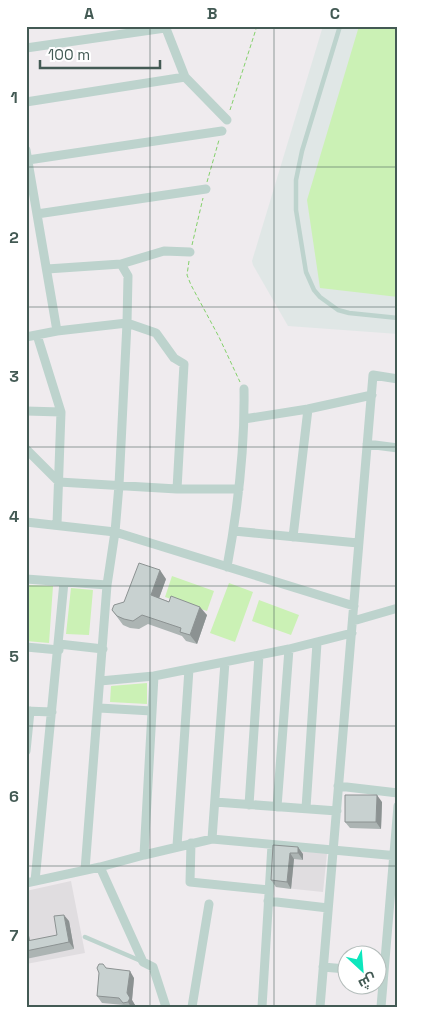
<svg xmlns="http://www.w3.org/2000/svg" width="424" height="1033" font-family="'Space Grotesk',Cairo,sans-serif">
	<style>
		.education { fill: #e0dde0 }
		.airport { fill: #e0e7e6 }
		.green { fill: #cbf1b5 }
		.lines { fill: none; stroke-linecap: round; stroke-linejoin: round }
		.path { stroke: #84d16b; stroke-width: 1; stroke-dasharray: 4 2.5; stroke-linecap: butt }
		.service { stroke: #bdd3cd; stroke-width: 4.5 }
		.minor { stroke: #bdd3cd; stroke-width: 9 }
		.wall { fill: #acb4b3 }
		.shaded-wall { fill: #8c9292 }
		.building { fill: #c8d1d0; stroke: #8c9292 }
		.grid { fill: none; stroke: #435a54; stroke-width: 1; stroke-opacity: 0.55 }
		.neatline { fill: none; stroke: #435a54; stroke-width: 2 }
		.grid-label { font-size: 16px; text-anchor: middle; font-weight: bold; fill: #435a54 }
	</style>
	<rect width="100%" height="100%" fill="#efebee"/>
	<path class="education" d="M278 850 327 853 323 892 275 887Z
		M71 881 85 953 26 964V891Z"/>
	<path class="airport" d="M323 26H398V334L288 326 253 265 252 261Z"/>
	<path class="green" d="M359 26H398V297L320 288 307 200Z
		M172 576 214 591 207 611 165 597Z
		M229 583 253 592 235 642 210 633Z
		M26 585 53 586 49 643 26 641Z
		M71 588 93 590 89 635 66 634Z
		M259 600 299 615 291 635 252 621Z
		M147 683V704L110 702 111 686Z"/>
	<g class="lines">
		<path class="path" d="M230 110 257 26
			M207 182 219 140
			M192 245 203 198
			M189 261 187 275 191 285 219 337 240 382"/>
		<path class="service" d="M340 26 302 151 296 180V210L306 272 314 290 320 297 338 310 349 313 398 318
			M85 937 141 961"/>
		<path class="minor" d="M165 26 185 77 227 120
			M26 48 165 28
			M26 102 185 77
			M26 150 57 331
			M28 160 222 131
			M37 214 206 189
			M121 264 164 251 190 252
			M47 269 121 264 128 276 127 323 119 485 115 532 107 585 85 870
			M37 335 61 412 57 524
			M26 337 57 331 127 323 156 333 174 358 184 364 177 489
			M26 411 61 412
			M244 419 308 409 372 395
			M367 444 398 448
			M26 449 59 482 177 489H239
			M26 522 115 532 354 606
			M234 531 358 543
			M293 537 308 409
			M227 567C238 508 245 449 244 389
			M26 579 107 585
			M353 621 398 608
			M59 644 103 649
			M26 647 59 650
			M100 681 154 676 289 649 352 633
			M99 708 152 711
			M26 711 52 712
			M26 751 30 711
			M338 786 398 793
			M215 802 337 811
			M249 805 259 655
			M277 807 289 649
			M306 808 317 643
			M212 839 225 662
			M191 843 190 882 269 890
			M177 846 189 669
			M144 855 154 676
			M100 867 143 962 153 967 166 1007
			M35 881 64 582
			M26 883 100 867 144 855 212 839 398 856
			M268 901 328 908
			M323 967 346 969
			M192 1007 209 904
			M262 1007 272 845
			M320 1007 373 375 398 379
			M381 1007 398 806"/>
	</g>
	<path class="wall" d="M166 579 159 598 207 615 197 644 186 641 182 636 148 624 139 629 130 628 123 625 112 610 124 602Z
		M382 802 381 829 350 828 345 822Z
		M273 845 303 854V860L294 859 291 889 276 887 271 880Z
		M69 921 74 949 26 959V928L28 930 30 941 57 935Z
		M106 968 134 978 132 1000 135 1005 134 1007H125L124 1005 102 1003 97 996 99 973Z"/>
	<path class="shaded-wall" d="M160 570 166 579 157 604 151 595Z
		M200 607 207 615 197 644 190 635Z
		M377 795 382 802 381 829 376 822Z
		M298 847 303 854V860L298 853Z
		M290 853 294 859 291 889 287 882Z
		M64 915 69 921 74 949 69 942Z
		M26 928 28 930 31 948 27 941Z
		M130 971 134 978 132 1000 135 1005 134 1007H131L128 1002 127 993Z"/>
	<path class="building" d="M139 563 160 570 151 595 169 602 171 596 200 607 190 635 180 632 181 628 142 615 133 621 124 619 117 616 112 610 114 605 124 602Z
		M345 795H377L376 822H345Z
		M273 845 298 847V853H290L287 882 271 880Z
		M64 915 69 942 26 951V940L27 941 57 935 54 916Z
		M99 964H103L106 968 130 971 127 993 130 998 128 1002 123 1003 119 998 97 996 99 973 97 968Z"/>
	<path class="grid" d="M150 26V1007M274 26V1007M26 167H398M26 307H398M26 447H398M26 586H398M26 726H398M26 866H398"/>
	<rect width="424" height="1033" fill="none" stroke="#ffffff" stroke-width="55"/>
	<g transform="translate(362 970) rotate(154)"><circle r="24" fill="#ffffff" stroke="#b4bdbb"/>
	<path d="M0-4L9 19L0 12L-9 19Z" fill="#0de7bd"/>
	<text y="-8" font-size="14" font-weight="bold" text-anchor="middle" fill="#435a54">ش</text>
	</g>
	<path d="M40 60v8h120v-8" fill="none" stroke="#435a54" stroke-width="2.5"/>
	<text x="48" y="60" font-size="15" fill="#435a54" stroke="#ffffff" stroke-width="4" paint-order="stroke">100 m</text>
	<rect x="28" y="28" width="368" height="978" class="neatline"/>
	<g class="grid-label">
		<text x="89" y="19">A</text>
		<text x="212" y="19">B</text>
		<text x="335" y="19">C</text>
		<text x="14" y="103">1</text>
		<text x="14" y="243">2</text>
		<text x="14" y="382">3</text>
		<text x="14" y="522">4</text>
		<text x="14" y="662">5</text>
		<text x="14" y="802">6</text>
		<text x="14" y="941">7</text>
	</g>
</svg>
